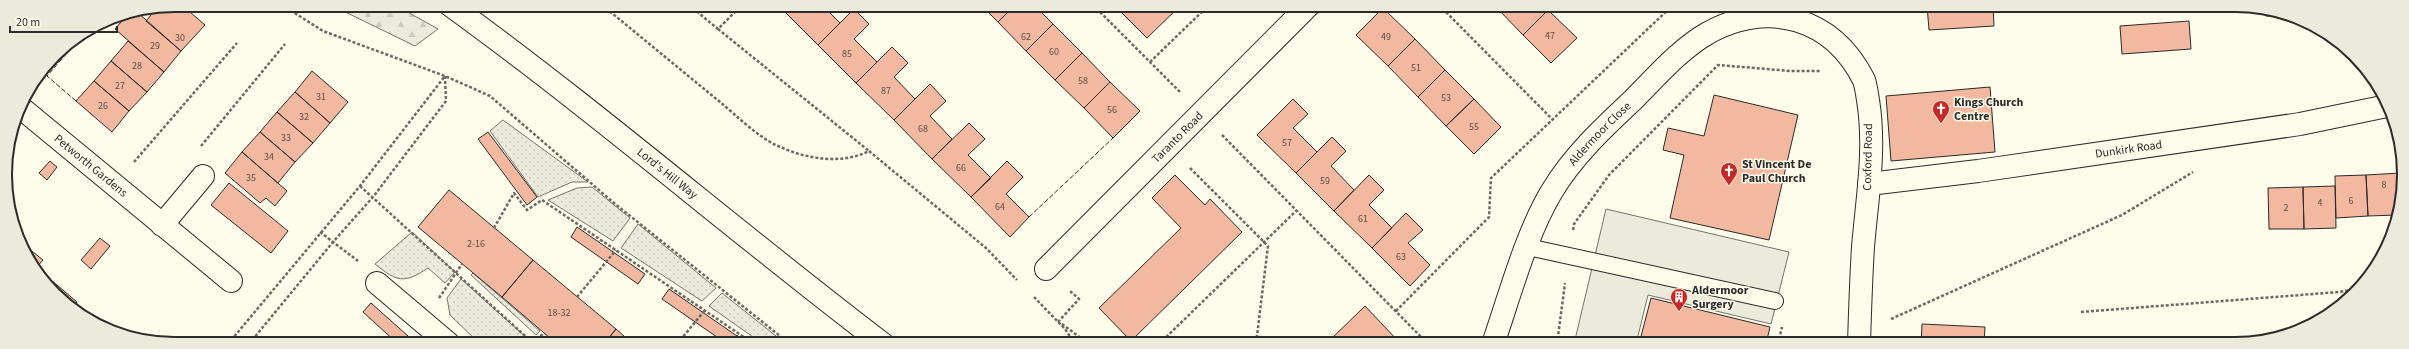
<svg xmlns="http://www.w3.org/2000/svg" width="2409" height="349" font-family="'Source Sans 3',sans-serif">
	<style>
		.grass { fill: url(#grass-dots); stroke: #74746e }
		.forest { fill: url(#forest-firs); stroke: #74746e }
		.parking { fill: #eceadb; stroke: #74746e }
		.building { fill: #f2b8a0; stroke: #2b2b2b }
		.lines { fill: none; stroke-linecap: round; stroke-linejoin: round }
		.lane-casing { stroke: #2b2b2b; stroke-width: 18 }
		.street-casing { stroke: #2b2b2b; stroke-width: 24 }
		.secondary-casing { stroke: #2b2b2b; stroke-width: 24 }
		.path { stroke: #6a6964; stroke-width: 2.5; stroke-dasharray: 3 2; stroke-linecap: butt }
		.lane { stroke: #fdfbea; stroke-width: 16 }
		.street { stroke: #fdfbea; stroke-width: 22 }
		.secondary { stroke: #fdfbea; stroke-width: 22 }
		.fence { stroke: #2b2b2b; stroke-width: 1; stroke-dasharray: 5 2; stroke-linecap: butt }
		.wall { stroke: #2b2b2b; stroke-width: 2 }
		.labels { text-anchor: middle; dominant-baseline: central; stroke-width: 3; stroke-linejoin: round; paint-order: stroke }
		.number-label { font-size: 10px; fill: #5d4e48 }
		.poi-label { font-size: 12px; font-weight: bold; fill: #2b2b2b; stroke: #fdfbea; text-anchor: start }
		.street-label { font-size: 12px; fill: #2b2b2b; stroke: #fdfbea }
		.rim { fill: none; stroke: #2b2b2b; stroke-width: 2 }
	</style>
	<defs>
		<pattern id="grass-dots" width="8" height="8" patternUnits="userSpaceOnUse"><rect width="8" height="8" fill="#ecebdb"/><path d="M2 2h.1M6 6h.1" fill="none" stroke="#cbcabc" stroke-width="1.8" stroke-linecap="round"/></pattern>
		<pattern id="forest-firs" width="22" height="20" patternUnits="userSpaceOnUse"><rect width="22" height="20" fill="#ecebdb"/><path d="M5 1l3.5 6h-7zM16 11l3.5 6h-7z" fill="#cbcabc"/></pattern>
	</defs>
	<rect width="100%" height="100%" fill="#fdfbea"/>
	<path class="grass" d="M503 120 588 182H572L538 197 490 131Z
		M592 187 630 218 613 241 548 200 577 188Z
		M638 224 716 288 702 301 621 248Z
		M412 232 455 272 445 283 428 268C404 284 397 282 375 264Z
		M473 273 540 331 536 335 471 275Z
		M461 279 529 340 525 344H480L450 315 447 298Z
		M722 293 786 344H763L709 306Z"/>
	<path class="forest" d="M331 5H395L438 29 415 46Z"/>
	<path class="parking" d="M1606 209 1789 252 1771 324 1648 295 1636 344H1574Z"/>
	<path class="building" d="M174 5H182L205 25 181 51 146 21 156 9Z
		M782 5H822L840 23 818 45 780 7Z
		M981 5H1015L998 22Z
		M1015 5H1034L1053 24 1026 51 998 22Z
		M1114 5H1181L1147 38Z
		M1500 5H1544L1548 10 1523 35 1497 8Z
		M1927 5H1993L1994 26 1929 30Z
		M1383 8 1415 39 1388 66 1356 35Z
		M854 9 869 24 854 39 877 62 856 83 818 45Z
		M1548 10 1577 38 1551 63 1523 35Z
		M2266 11 2284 16H2266Z
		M137 12 181 51 164 72 115 29 128 14Z
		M2189 21 2191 49 2122 54 2120 26Z
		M1053 24 1082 53 1055 80 1026 51Z
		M1415 39 1445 70 1418 97 1388 66Z
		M128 41 164 72 147 92 111 61Z
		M892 47 908 63 894 77 915 99 894 120 856 83Z
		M1082 53 1110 82 1084 108 1055 80Z
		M111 61 147 92 129 111 94 81Z
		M1445 70 1474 99 1446 126 1418 97Z
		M312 71 348 102 330 123 295 92Z
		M94 81 129 111 112 132 76 101Z
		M1110 82 1140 111 1113 138 1084 108Z
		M930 84 946 101 930 116 952 139 932 159 894 120Z
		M1990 87 1995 152 1891 161 1886 96Z
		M295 92 330 123 313 143 277 112Z
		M1714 95 1798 115 1769 240 1670 218 1684 155 1663 150 1668 128 1704 136Z
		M1293 99 1308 114 1293 128 1317 152 1296 173 1257 135Z
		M1474 99 1501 127 1474 154 1446 126Z
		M277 112 313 143 295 162 260 132Z
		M969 123 985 139 968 155 991 178 971 197 932 159Z
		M260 132 295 162 278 183 242 152Z
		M488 132 537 197 527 205 478 139Z
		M1332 137 1346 151 1331 166 1354 190 1334 211 1296 173Z
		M242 152 287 191 275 206 266 198 260 203 225 173Z
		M50 161 57 167 47 180 39 173Z
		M1007 161 1023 177 1006 194 1029 217 1010 237 971 197Z
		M2401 166 2404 186 2401 196 2400 173Z
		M2400 173 2401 196 2397 215 2368 216 2366 175Z
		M1175 175 1205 205 1210 199 1242 232 1131 341 1099 308 1181 228 1152 198Z
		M1369 175 1384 190 1369 205 1392 228 1372 248 1334 211Z
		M2366 175 2368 216 2336 218 2335 176Z
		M229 183 288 231 271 253 211 205Z
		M2335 186 2336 228 2304 229 2303 187Z
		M2303 187 2304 229H2269L2268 188Z
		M449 190 533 260 502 297 418 227Z
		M1406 213 1423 230 1408 243 1430 265 1410 286 1372 248Z
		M577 227 645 274 638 284 571 237Z
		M100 238 110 246 91 269 81 260Z
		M23 244 43 260 36 268 23 245Z
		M533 260 616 329 604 344H557L502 297Z
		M36 268 57 285 52 290 47 286Z
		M57 285 77 302 73 306 52 290Z
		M669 289 737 336 731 344H727L662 299Z
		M1651 298 1770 327 1766 344H1639Z
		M371 303 417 344H398L363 312Z
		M1365 306 1399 342 1398 344H1326Z
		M87 312 105 328 99 326 84 315Z
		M1922 324 1985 327 1984 344H1921Z
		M616 329 633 344H604Z
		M2036 337V342L2048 341V344H2001V340Z"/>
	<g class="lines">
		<defs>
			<path id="lane" d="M1528 247 1775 301"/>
			<g id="street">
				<path id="s1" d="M20 107 231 281"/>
				<path id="s2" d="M1869 184 1978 171 2300 124 2387 106"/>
				<path d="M162 225 203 176"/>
				<path id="s3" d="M1046 269 1309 5"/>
				<path d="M377 283 449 344"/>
				<path id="s4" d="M1493 344C1510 295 1526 234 1552 191 1573 156 1604 127 1633 100 1656 77 1680 49 1708 33 1769 0 1832 17 1864 80 1866 86 1867 94 1868 100 1876 149 1867 199 1863 247 1861 279 1860 311 1859 344"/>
			</g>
			<g id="secondary">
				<path id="s5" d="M450 5C599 113 737 233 883 344"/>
			</g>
		</defs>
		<use href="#lane" class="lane-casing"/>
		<use href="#street" class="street-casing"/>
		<use href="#secondary" class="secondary-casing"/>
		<path class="path" d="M282 5 323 31 445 76 490 96 614 203 790 344
			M602 5C641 37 681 70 720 102 737 116 759 138 778 146 806 159 841 165 869 151L986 248 1017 280
			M689 5 718 29 742 5
			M1093 5 1181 93
			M1439 5 1553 120
			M718 29 869 151
			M1150 62 1209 5
			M1222 135 1428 344
			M201 146 285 44
			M134 162 237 43
			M1190 168 1268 246 1256 344
			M360 186 533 343
			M494 228 514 193 527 210 542 200 754 344
			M1573 230 1574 224 1609 175 1718 65 1791 71H1821
			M320 232 358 261
			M577 297 616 250
			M1034 297 1065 329 1075 344
			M439 298 462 264
			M1396 311 1489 217 1491 178 1673 5
			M2081 312 2339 292 2358 289
			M1891 319 2122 215 2193 172
			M1058 322 1079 299 1069 290
			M1062 324 1089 344
			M533 343 544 333
			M228 344 360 186 445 76
			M249 344 333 242 373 197 446 101 445 76
			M390 344 395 338
			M677 344 705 310
			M1159 344 1297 210
			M1557 344 1565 283
			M1778 344 1782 327"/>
		<use href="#lane" class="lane"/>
		<use href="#street" class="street"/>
		<use href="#secondary" class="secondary"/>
		<path class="fence" d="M76 101 47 76 80 38
			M1029 217 1113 138"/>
		<path class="wall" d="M737 336 746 344"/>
	</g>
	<defs>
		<symbol id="church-pin" viewBox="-11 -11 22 30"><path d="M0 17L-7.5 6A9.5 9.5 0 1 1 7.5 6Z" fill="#c62828" stroke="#fdfbea"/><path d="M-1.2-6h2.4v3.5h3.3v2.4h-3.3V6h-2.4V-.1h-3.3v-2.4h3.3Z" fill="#fff"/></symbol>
		<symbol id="building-pin" viewBox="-11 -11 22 30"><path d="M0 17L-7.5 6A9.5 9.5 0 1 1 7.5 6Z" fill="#c62828" stroke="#fdfbea"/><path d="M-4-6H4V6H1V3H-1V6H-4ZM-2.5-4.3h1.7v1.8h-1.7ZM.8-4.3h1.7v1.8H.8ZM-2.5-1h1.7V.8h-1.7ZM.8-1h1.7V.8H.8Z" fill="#fff"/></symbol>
	</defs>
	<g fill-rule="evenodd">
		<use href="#church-pin" x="1931" y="99" width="20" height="27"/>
		<use href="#church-pin" x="1719" y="161" width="20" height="27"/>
		<use href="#building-pin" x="1669" y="287" width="20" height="27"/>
	</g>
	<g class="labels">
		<g class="number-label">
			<text x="1550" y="36">47</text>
			<text x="1026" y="37">62</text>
			<text x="1386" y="37">49</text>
			<text x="180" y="38">30</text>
			<text x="155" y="46">29</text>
			<text x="1054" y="52">60</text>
			<text x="847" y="54">85</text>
			<text x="137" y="66">28</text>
			<text x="1416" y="68">51</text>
			<text x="1083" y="81">58</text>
			<text x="120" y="86">27</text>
			<text x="886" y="91">87</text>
			<text x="321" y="97">31</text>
			<text x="1446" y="98">53</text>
			<text x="103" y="106">26</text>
			<text x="1112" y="110">56</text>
			<text x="304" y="117">32</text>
			<text x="1474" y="127">55</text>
			<text x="923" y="129">68</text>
			<text x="286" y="138">33</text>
			<text x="1287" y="143">57</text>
			<text x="269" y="157">34</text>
			<text x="961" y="168">66</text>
			<text x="251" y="178">35</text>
			<text x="1325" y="181">59</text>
			<text x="2384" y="185">8</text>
			<text x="2351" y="201">6</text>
			<text x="2320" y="203">4</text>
			<text x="1000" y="207">64</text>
			<text x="2286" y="208">2</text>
			<text x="1363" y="219">61</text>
			<text x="476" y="244">2-16</text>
			<text x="1401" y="257">63</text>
			<text x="559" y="313">18-32</text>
		</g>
		<g class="poi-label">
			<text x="1954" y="102">Kings Church<tspan x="1954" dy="14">Centre</tspan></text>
			<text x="1742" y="164">St Vincent De<tspan x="1742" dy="14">Paul Church</tspan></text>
			<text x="1692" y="290">Aldermoor<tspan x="1692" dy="14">Surgery</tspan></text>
		</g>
		<g class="street-label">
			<text stroke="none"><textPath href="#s4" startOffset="239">Aldermoor Close</textPath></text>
			<text stroke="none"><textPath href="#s3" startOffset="186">Taranto Road</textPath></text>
			<text stroke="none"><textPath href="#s2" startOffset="262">Dunkirk Road</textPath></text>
			<text transform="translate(1868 157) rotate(-89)">Coxford Road</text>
			<text stroke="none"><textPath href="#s1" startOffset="92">Petworth Gardens</textPath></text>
			<text stroke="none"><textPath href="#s5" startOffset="275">Lord's Hill Way</textPath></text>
		</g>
	</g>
	<path d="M0 0H2409V349H0ZM174 12H2235A162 162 0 0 1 2397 174V175A162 162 0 0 1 2235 337H174A162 162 0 0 1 12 175V174A162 162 0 0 1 174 12Z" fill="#eceadb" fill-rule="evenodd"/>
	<path class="rim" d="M174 12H2235A162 162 0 0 1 2397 174V175A162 162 0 0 1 2235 337H174A162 162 0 0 1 12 175V174A162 162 0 0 1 174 12Z"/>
	<path d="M10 26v6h107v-6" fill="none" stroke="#2b2b2b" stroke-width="2"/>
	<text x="16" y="26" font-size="12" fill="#2b2b2b" stroke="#fdfbea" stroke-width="3" paint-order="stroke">20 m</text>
</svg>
